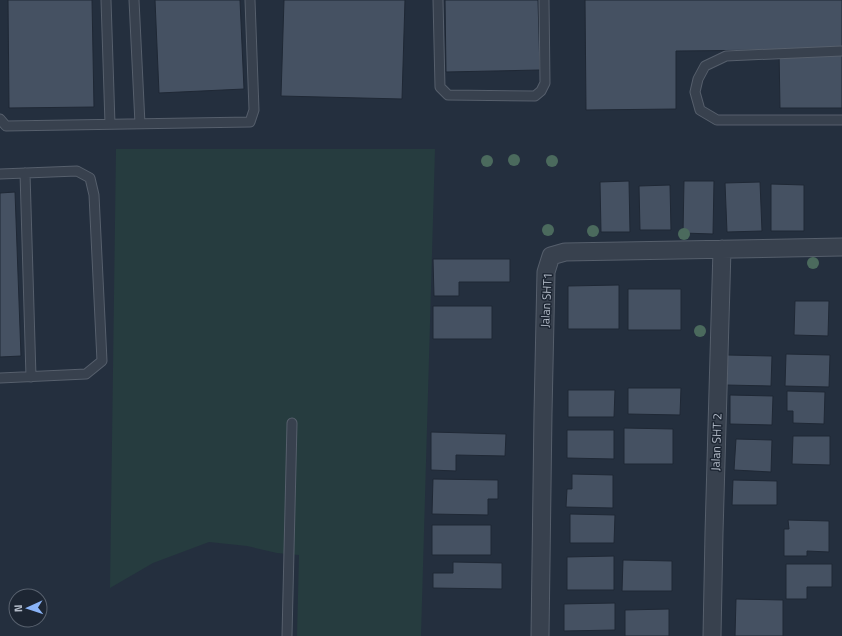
<svg xmlns="http://www.w3.org/2000/svg" width="842" height="636" font-family="'Titillium Web',sans-serif">
	<style>
		.green { fill: #263c3f }
		.building { fill: #455162; stroke: #1f2835 }
		.lines { fill: none; stroke-linecap: round; stroke-linejoin: round }
		.lane-casing { stroke: #565f6c; stroke-width: 11 }
		.street-casing { stroke: #565f6c; stroke-width: 19 }
		.lane { stroke: #38414e; stroke-width: 9 }
		.street { stroke: #38414e; stroke-width: 17 }
		.tree { fill: #4b6a5d }
		.labels { text-anchor: middle; dominant-baseline: central; stroke-width: 3; stroke-linejoin: round; paint-order: stroke }
		.street-label { font-size: 12px; fill: #b4bcc9; stroke: #1d2633 }
	</style>
	<rect width="100%" height="100%" fill="#242f3e"/>
	<path class="green" d="M116 149H435L421 636H297L299 555 277 553 247 546 209 542 153 563 110 588Z"/>
	<path class="building" d="M8 0H92L94 107 9 108Z
		M155 0H240L244 89 159 93Z
		M284 0H405L402 99 281 96Z
		M445 0H538L540 70 446 72Z
		M585 0H842V108H780L779 50 676 51V109L586 110Z
		M629 181 630 232H601L600 182Z
		M684 181H714L713 234 683 233Z
		M760 182 762 231 727 232 725 183Z
		M771 184 804 185V231H771Z
		M670 185 671 230H640L639 186Z
		M15 192 21 356 0 357V193Z
		M433 259H510V282H459V296H434Z
		M619 285V329H568V286Z
		M628 289H681V330H628Z
		M795 301H829L828 336 794 335Z
		M433 306H492V339H433Z
		M786 354 830 355 829 387 785 386Z
		M727 355 772 356 771 386 726 385Z
		M628 388H681L680 415 628 414Z
		M568 390H615L614 417H568Z
		M787 391 825 392 824 424 793 423V411H787Z
		M730 395 773 396 772 425 730 424Z
		M624 428 673 429V464H624Z
		M567 430H614V459L567 458Z
		M431 432 506 434 505 456 456 455V471L431 470Z
		M793 436H830V465L792 464Z
		M736 439 772 440 771 472 734 470Z
		M572 474 613 475V508L566 507 567 489H572Z
		M433 479 498 480V499H488V515L432 514Z
		M733 480 777 481V505H732Z
		M570 514 615 515 614 543H570Z
		M788 520 829 521V552L807 551V556H784V529H789Z
		M432 525H491V555H432Z
		M614 556V590H567V557Z
		M623 560 672 561V591H622Z
		M453 562 502 563V589L433 588V573H453Z
		M786 564H832V587H807V599H786Z
		M736 599 783 600V636H735Z
		M615 603V630L564 631V604Z
		M669 609V636H625V610Z"/>
	<g class="lines">
		<defs>
			<path id="lane" d="M106 0 110 124
				M134 0 140 124
				M438 0 440 87 448 95 535 96 541 91 545 83 544 0
				M842 51 726 56 705 66 698 79 695 92 700 110 717 120H842
				M0 119 6 126 250 122 254 110 250 0
				M25 173 31 377
				M0 174 77 171 90 178 94 195 102 361 86 374 0 378
				M287 636 292 423"/>
			<path id="street" d="M540 636 543 413 546 272 551 256 565 252 842 247
				M712 636 714 533 722 249"/>
		</defs>
		<use href="#lane" class="lane-casing"/>
		<use href="#street" class="street-casing"/>
		<use href="#lane" class="lane"/>
		<use href="#street" class="street"/>
	</g>
	<g class="tree">
		<circle cx="514" cy="160" r="6"/>
		<circle cx="487" cy="161" r="6"/>
		<circle cx="552" cy="161" r="6"/>
		<circle cx="548" cy="230" r="6"/>
		<circle cx="593" cy="231" r="6"/>
		<circle cx="684" cy="234" r="6"/>
		<circle cx="813" cy="263" r="6"/>
		<circle cx="700" cy="331" r="6"/>
	</g>
	<g class="labels">
		<g class="street-label">
			<text transform="translate(546 300) rotate(-87)">Jalan SHT1</text>
			<text transform="translate(716 442) rotate(-88)">Jalan SHT 2</text>
		</g>
	</g>
	<g transform="translate(28 608) rotate(267)"><circle r="19" fill="#1d2633" stroke="#59626f"/>
	<path d="M0-3L7 15L0 10L-7 15Z" fill="#8ab4f8"/>
	<text y="-6" font-size="11" font-weight="bold" text-anchor="middle" fill="#b4bcc9">N</text>
	</g>
</svg>
